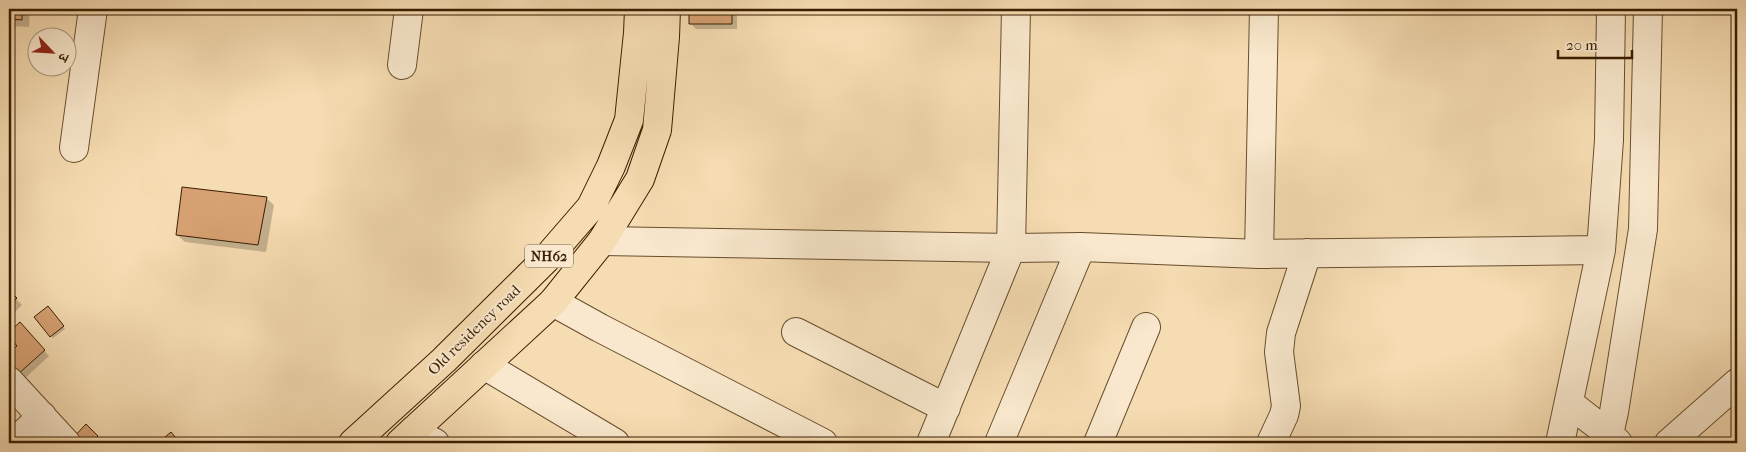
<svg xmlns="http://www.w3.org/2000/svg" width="1746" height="452" font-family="'IM FELL French Canon','Noto Serif Devanagari',serif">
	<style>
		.shadow { fill: #0003 }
		.building { fill: #d7a173; stroke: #391e01 }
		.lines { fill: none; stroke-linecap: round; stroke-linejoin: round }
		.minor-casing { stroke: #684e2d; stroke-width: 30 }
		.highway-casing { stroke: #391e01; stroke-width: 30 }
		.minor { stroke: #f9e8cd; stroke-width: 28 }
		.highway { stroke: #f6dcb2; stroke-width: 28 }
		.labels { text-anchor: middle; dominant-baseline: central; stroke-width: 4; stroke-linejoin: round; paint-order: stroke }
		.shield { fill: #f9e8cd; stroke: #735b3e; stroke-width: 1 }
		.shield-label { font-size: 14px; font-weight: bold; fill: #391e01 }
		.street-label { font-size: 15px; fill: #391e01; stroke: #f9e8cd }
	</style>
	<rect width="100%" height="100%" fill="#f6dcb2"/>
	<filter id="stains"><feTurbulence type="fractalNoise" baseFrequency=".004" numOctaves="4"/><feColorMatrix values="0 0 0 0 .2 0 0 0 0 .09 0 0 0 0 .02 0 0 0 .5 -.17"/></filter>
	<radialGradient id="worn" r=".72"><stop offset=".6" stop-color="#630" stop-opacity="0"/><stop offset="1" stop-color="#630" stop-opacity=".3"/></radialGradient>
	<path class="shadow" d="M9 9H30L29 27 9 26Z
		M690 9H737V29H696L690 23Z
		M266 198 274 205 266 252 185 242 177 235Z
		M9 292 22 305 9 318Z
		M50 310 65 329 53 338 51 336Z
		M20 324 49 356 23 380 9 364V355L19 346 9 334Z
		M86 426 100 439 96 443H80L75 438Z"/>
	<path class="building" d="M9 9H22V20L9 19Z
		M689 9H732V24H689Z
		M182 187 267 197 258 245 176 235Z
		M9 290 17 298 9 307Z
		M48 306 64 326 50 337 34 317Z
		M20 322 45 350 17 375 9 366V353L17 346 9 336V332Z
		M86 424 98 436 91 443H79L73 438Z
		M171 432 180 443H154L156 441 158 443Z"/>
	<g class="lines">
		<defs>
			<path id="minor" d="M402 65 409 9
				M74 148 93 9
				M602 241 1011 248 1081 247 1259 254 1601 250
				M1259 254 1264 9
				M553 302 600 328 823 443
				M796 332 946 408
				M484 365 615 443
				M9 381 66 443
				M1569 403 1610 435 1618 443
				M413 431 435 443
				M14 443 42 416
				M931 443 1011 248 1016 9
				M999 443 1081 247
				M1098 443 1146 327
				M1271 443 1284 415 1286 406 1279 352 1281 333 1307 253
				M1560 443 1601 250 1609 140 1611 9
				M1607 443 1614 412 1643 229 1648 9
				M1669 443 1737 383"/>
			<path id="highway" d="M353 443 444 360 546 259 591 207 611 166 629 120 638 33 639 9
				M400 443 553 302 602 241 640 179 657 130 665 37 666 9"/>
		</defs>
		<use href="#minor" class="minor-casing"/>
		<use href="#highway" class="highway-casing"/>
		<use href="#minor" class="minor"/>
		<use href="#highway" class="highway"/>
	</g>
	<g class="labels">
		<rect class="shield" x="525" y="244.5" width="48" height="23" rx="4"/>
		<g class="shield-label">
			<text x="549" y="256">NH62</text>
		</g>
		<g class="street-label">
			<text transform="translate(474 330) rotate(-44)">Old residency road</text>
		</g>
	</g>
	<rect width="1746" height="452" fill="none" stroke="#f6dcb2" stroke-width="30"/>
	<rect x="10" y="10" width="1726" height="432" fill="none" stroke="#391e01" stroke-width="2.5"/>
	<rect x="15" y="15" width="1716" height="422" fill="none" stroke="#391e01"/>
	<g transform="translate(52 52) rotate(115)"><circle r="24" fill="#f9e8cd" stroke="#ac977b"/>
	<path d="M0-4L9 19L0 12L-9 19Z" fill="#8f2418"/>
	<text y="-8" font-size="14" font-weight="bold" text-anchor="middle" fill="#391e01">उ</text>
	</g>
	<path d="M1558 50v8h74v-8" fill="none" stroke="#391e01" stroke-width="2.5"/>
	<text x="1566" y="50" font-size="15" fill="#391e01" stroke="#f9e8cd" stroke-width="4" paint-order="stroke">20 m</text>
	<rect width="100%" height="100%" filter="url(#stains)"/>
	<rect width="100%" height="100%" fill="url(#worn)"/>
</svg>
